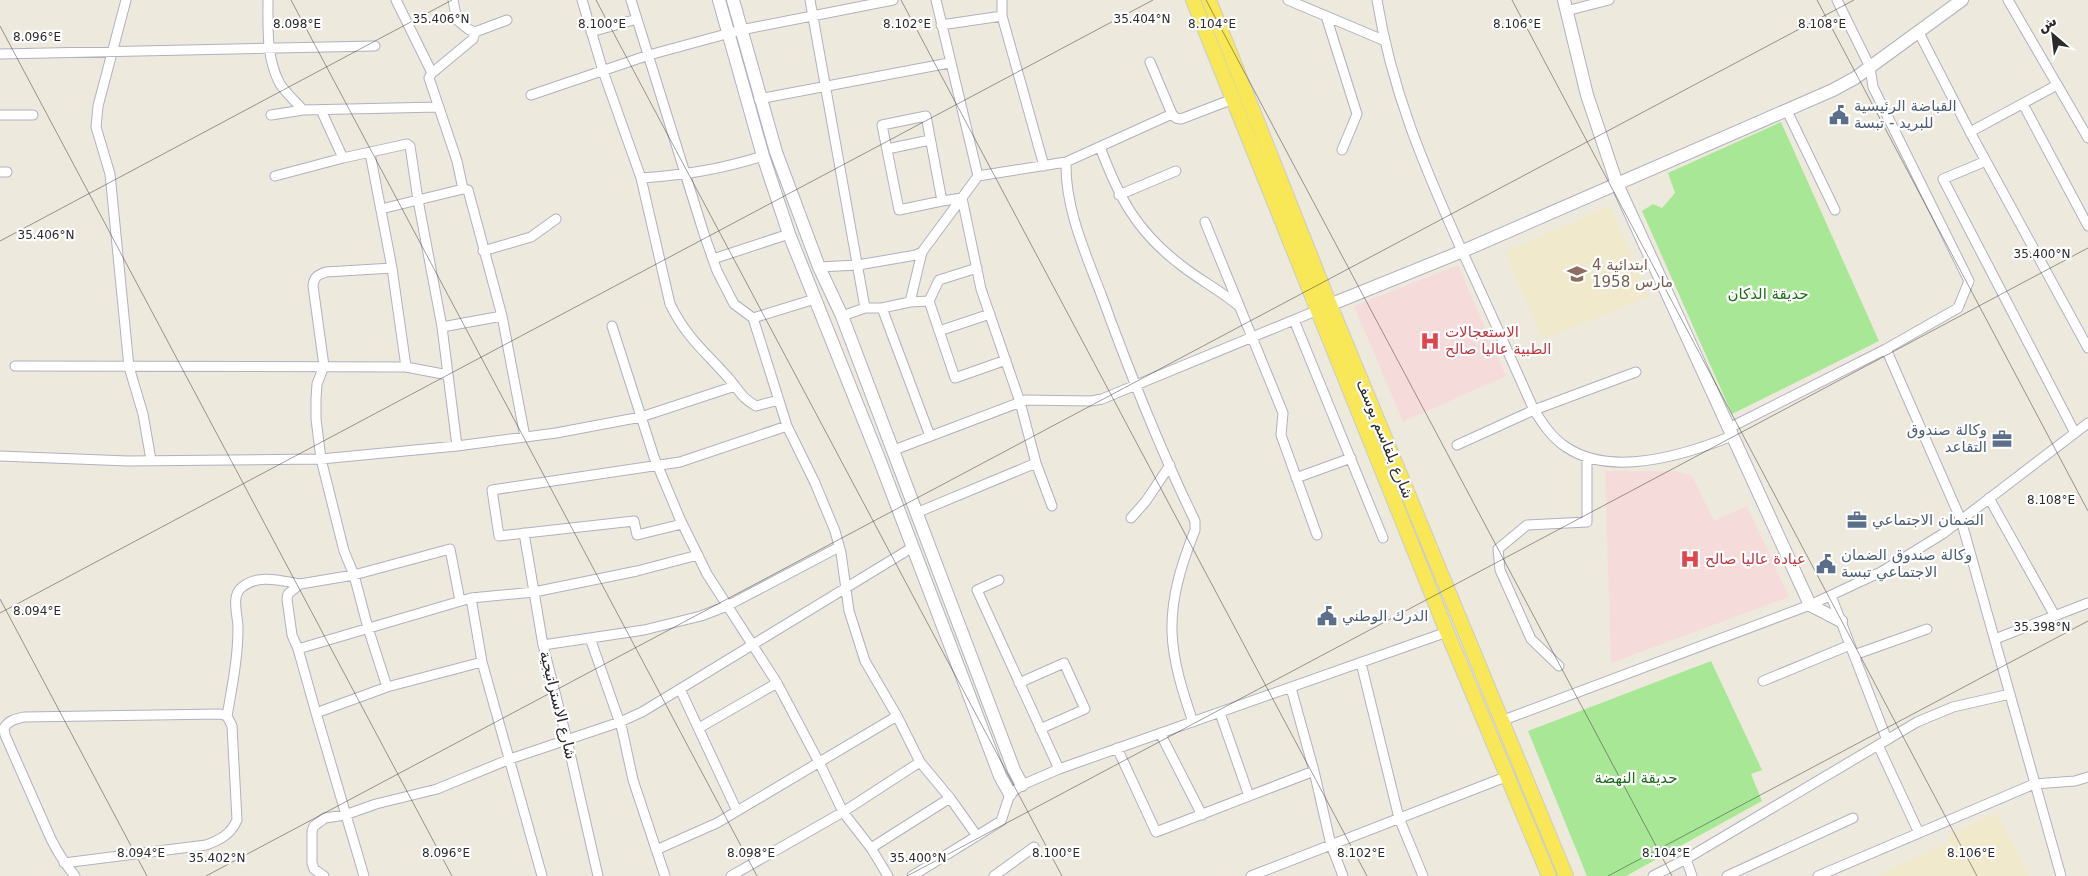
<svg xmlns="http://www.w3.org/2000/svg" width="2088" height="876" font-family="'DejaVu Sans','Noto Naskh Arabic',sans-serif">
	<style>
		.education { fill: #f0e9cb }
		.medical { fill: #f5dcda }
		.green { fill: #a7e796 }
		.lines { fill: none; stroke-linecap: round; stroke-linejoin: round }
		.street-casing { stroke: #b1b1c0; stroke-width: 11 }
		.secondary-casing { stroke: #b1b1c0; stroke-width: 14 }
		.primary-casing { stroke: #ccc; stroke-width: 16 }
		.street { stroke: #fff; stroke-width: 9 }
		.secondary { stroke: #fff; stroke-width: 12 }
		.primary { stroke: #f8e757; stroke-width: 14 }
		.ticks { fill: none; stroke: #2b2b2b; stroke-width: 1; stroke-opacity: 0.45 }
		.labels { text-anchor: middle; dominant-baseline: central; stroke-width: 4.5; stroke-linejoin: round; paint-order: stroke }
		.service-label { font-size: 15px; fill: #4e5e75; stroke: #fff; text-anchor: start }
		.education-label { font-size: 15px; fill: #785e54; stroke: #fff; text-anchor: start }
		.park-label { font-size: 15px; fill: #1d6d17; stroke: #fff }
		.health-label { font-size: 15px; fill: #be3a42; stroke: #fff; text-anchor: start }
		.street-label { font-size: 15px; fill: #2b2b2b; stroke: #fff }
		.ticks-label { font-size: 12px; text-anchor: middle; fill: #2b2b2b; stroke: #fff; stroke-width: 4.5; stroke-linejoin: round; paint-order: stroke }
	</style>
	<rect width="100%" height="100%" fill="#eee9dd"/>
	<path class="education" d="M1610 206 1649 297 1543 339 1505 252Z
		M1996 812 2029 876H1881L1880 874 1949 842 1948 836Z"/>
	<path class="medical" d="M1458 265 1506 376 1403 422 1354 306Z
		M1605 471H1675L1692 476 1714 521 1747 506 1789 597 1611 663Z"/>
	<path class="green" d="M1781 122 1879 341 1732 414 1642 211 1653 204 1662 208 1675 193 1668 173Z
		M1711 661 1762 770 1751 774 1762 801 1626 876H1587L1528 731Z"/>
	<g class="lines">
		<defs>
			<path id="street" d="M126 0 98 106 96 127 110 174 129 367 143 414 151 460
				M268 0C268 28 266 58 280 84 286 93 296 102 303 110
				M396 0 432 73
				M453 0 457 20 468 29 475 32 507 20
				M582 0 603 71 641 178
				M631 0 704 234 717 271 734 304 753 318 787 426 815 483 835 531 841 553 849 611 865 661 897 716 920 762 950 798 977 836
				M810 0 865 308
				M936 0 978 176
				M1002 0V16L1044 166
				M1288 0 1383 40
				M1377 0C1392 92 1424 166 1462 251 1487 304 1510 357 1534 410 1543 424 1552 438 1566 447 1612 478 1685 455 1732 436
				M2008 0 2088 138
				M1566 11 1609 0
				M1326 16 1357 114 1342 150
				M941 25 1002 16
				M1918 31 1970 132 2088 348
				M591 32 637 19
				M0 54 375 46
				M1150 62 1172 114 1176 118 1181 119 1233 99
				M531 95 649 55 741 30 893 0
				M759 99 949 63
				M2023 104 2088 226
				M1787 111 1835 210
				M0 115H33
				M271 115 303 110 439 107
				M926 116 942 201 899 210 882 125Z
				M1970 132 2057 85
				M1100 147C1119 198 1137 232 1182 266 1200 280 1221 291 1239 306
				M887 149 930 140
				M763 156C721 169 686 175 641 178L670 304C687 339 707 353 731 381 740 392 742 398 756 406L779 400
				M343 158 407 144 410 146 418 200 381 209
				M1986 161 1943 179 2075 433
				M1066 162C1065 208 1085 252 1101 294 1129 371 1159 447 1195 521V530C1182 563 1171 596 1172 632 1173 662 1183 693 1193 722
				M0 172H7
				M275 176 343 158 321 110
				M463 189 457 161 429 78 432 73 473 39 475 32
				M1119 195 1176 171
				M942 201 962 198 981 289 1020 402 1036 463 1052 506
				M1205 222 1283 413 1281 435 1317 535
				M483 251 531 237 556 219
				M713 259 789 234
				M819 267 858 265 916 255 922 252 978 176 1066 162 1172 114
				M929 301 939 280 977 268
				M910 302 929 301 955 378 1006 360
				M882 308 930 436
				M842 316 865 308H882L910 302 922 252
				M753 318 815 299
				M1294 320 1383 538
				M612 326 654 457 680 519 707 574 777 683 821 766 843 812 871 848 888 876
				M442 327 502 316
				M939 331 990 314
				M1886 349 1961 520 2061 876
				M15 366 406 367 392 268 370 153
				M406 367 448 375
				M1729 428 1886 349 1958 308 1969 281 1873 87 1870 67 1837 0
				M1457 445 1534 410 1636 372
				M457 446 442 327 418 200 463 189 468 190 502 316 525 437
				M894 450 1026 400 1091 401 1102 399 1318 310
				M0 456 128 461 321 459 457 446 556 433 641 417 735 386
				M1296 478 1351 458
				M1989 498 2055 616
				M916 513 1036 463
				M1131 518 1146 501 1170 465
				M682 524 637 535 634 521 499 536 492 490 680 462 787 426
				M524 533 543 645 567 740 598 876
				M999 580 977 590 1059 769
				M1831 596 1887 740
				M471 598 482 662 542 876
				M460 601 450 549 354 575 300 584 288 594 287 599 292 635 298 649 471 598 534 592 637 571 698 555
				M590 638 622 729 633 780 665 876
				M1995 639 2088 603
				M543 645 644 630 701 616 727 606 839 547
				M298 649 316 713
				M1854 655 1927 629
				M1361 663 1399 818 1423 876
				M1559 666 1531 639 1500 570 1498 549 1527 525 1587 522V457
				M1763 681 1850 645
				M1019 683 1064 663 1085 709 1040 729
				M387 687 482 662
				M1291 688 1314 771 1331 845 1343 876
				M680 689 737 811
				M1220 713 1249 796
				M227 716C232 687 238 658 238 628 238 616 231 597 241 588 257 573 282 581 300 584
				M1501 721 1810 605 1881 572 1944 533 2088 423
				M699 728 777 683
				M1160 733 1202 815
				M1878 745 1919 833
				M1117 748 1156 832 1314 771
				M871 848 950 798
				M656 850 717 823 897 716
				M1686 859 1692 876
				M64 863 206 845C220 840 231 834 237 820L232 726 227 716 220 714 24 717C15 719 9 720 4 728L5 735 51 839C58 853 65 864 75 876
				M324 876 314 869 312 863V831L314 826 325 818 345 815 376 804 437 789 510 759 620 722 642 712 680 689 913 547
				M364 876 316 713 387 687 368 628 354 575 344 551 321 459 316 419V399L317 384 324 366 313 286C314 276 318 275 326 272L392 268
				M731 876 843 812 920 762
				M912 876 1001 821 1010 794 1022 785 1059 769 1447 632
				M994 876 1034 847
				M1251 876 1508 776
				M1653 876 1686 859 1917 722 1953 707 2010 694
				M1727 876 1853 818
				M1818 876 2034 784 2075 781 2088 777"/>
			<path id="secondary" d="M719 0 763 156 789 234 878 456 1000 776 1010 794
				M733 0 776 152 819 267 842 316 1014 770 1022 785
				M1564 0 1587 95 1617 184 1810 605 1841 621
				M1322 308 1463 251 1833 90 1855 78 1962 0"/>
			<path id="primary" d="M1193 0 1447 632 1549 876
				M1209 0 1330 305 1566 876"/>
		</defs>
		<use href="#street" class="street-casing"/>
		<use href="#secondary" class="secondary-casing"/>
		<use href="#primary" class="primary-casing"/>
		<use href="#street" class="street"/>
		<use href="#secondary" class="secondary"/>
		<use href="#primary" class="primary"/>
	</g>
	<path class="ticks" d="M291 0 757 876M596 0 1062 876M901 0 1367 876M1206 0 1672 876M1512 0 1977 876M1817 0 2088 511M0 26 452 876M0 241 452 0M0 599 147 876M0 613 1153 0M206 876 1854 0M907 876 2088 248M1608 876 2088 621"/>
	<defs>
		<symbol id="civic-bare" viewBox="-9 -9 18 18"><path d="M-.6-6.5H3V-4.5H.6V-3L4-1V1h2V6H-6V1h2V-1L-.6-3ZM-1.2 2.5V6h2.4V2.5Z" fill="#5c6f8a" stroke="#fff" stroke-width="2.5" paint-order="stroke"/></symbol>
		<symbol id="school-bare" viewBox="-9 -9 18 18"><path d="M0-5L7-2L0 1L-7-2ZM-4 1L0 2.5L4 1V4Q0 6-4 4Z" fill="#8d6e63" stroke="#fff" stroke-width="2.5" paint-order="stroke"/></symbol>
		<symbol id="hospital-bare" viewBox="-9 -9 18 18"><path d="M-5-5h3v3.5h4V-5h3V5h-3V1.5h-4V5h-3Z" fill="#e0444e" stroke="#fff" stroke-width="2.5" paint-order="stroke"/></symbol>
		<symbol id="office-bare" viewBox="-9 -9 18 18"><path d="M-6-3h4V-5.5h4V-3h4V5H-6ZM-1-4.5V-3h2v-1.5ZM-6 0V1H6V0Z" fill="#5c6f8a" stroke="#fff" stroke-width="2.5" paint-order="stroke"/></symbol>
	</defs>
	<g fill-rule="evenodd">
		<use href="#civic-bare" x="1825" y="101" width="28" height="28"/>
		<use href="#school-bare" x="1563" y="260" width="28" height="28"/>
		<use href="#hospital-bare" x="1416" y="327" width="28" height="28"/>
		<use href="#office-bare" x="1988" y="425" width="28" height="28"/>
		<use href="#office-bare" x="1843" y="506" width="28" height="28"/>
		<use href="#hospital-bare" x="1676" y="545" width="28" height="28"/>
		<use href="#civic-bare" x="1812" y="550" width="28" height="28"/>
		<use href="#civic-bare" x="1313" y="602" width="28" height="28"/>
	</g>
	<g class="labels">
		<g class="service-label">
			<text x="1854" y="106">القباضة الرئيسية<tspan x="1854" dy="17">للبريد - تبسة</tspan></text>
			<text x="1987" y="430" text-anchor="end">وكالة صندوق<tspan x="1987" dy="17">التقاعد</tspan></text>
			<text x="1872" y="520">الضمان الاجتماعي</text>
			<text x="1841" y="555">وكالة صندوق الضمان<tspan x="1841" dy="17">الاجتماعي تبسة</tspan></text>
			<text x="1342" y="616">الدرك الوطني</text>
		</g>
		<g class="education-label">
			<text x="1592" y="265">ابتدائية 4<tspan x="1592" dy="17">مارس 1958</tspan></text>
		</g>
		<g class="park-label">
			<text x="1768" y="294">حديقة الدكان</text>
			<text x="1636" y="778">حديقة النهضة</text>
		</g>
		<g class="health-label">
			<text x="1445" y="332">الاستعجالات<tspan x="1445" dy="17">الطبية عاليا صالح</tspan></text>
			<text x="1705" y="559">عيادة عاليا صالح</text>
		</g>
		<g class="street-label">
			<text transform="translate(1385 439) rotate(68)">شارع بلقاسم يوسف</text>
			<text transform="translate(558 705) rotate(76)">شارع الاستراتيجية</text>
		</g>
	</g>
	<g class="ticks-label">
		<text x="441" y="23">35.406°N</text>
		<text x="1142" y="23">35.404°N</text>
		<text x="297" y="28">8.098°E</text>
		<text x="602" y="28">8.100°E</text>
		<text x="907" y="28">8.102°E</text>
		<text x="1212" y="28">8.104°E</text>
		<text x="1517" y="28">8.106°E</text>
		<text x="1822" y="28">8.108°E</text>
		<text x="37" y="41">8.096°E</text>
		<text x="46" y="239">35.406°N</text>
		<text x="2042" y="258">35.400°N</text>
		<text x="2051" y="504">8.108°E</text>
		<text x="37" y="615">8.094°E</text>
		<text x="2042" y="631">35.398°N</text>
		<text x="141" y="857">8.094°E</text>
		<text x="446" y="857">8.096°E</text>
		<text x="751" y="857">8.098°E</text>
		<text x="1056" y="857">8.100°E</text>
		<text x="1361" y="857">8.102°E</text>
		<text x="1666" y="857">8.104°E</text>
		<text x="1971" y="857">8.106°E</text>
		<text x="217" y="862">35.402°N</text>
		<text x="918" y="862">35.400°N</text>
	</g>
	<g transform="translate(2053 35) rotate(332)" stroke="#ffffff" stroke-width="4" paint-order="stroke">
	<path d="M0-4L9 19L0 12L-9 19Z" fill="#2b2b2b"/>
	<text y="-8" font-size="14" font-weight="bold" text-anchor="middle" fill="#2b2b2b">ش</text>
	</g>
</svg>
